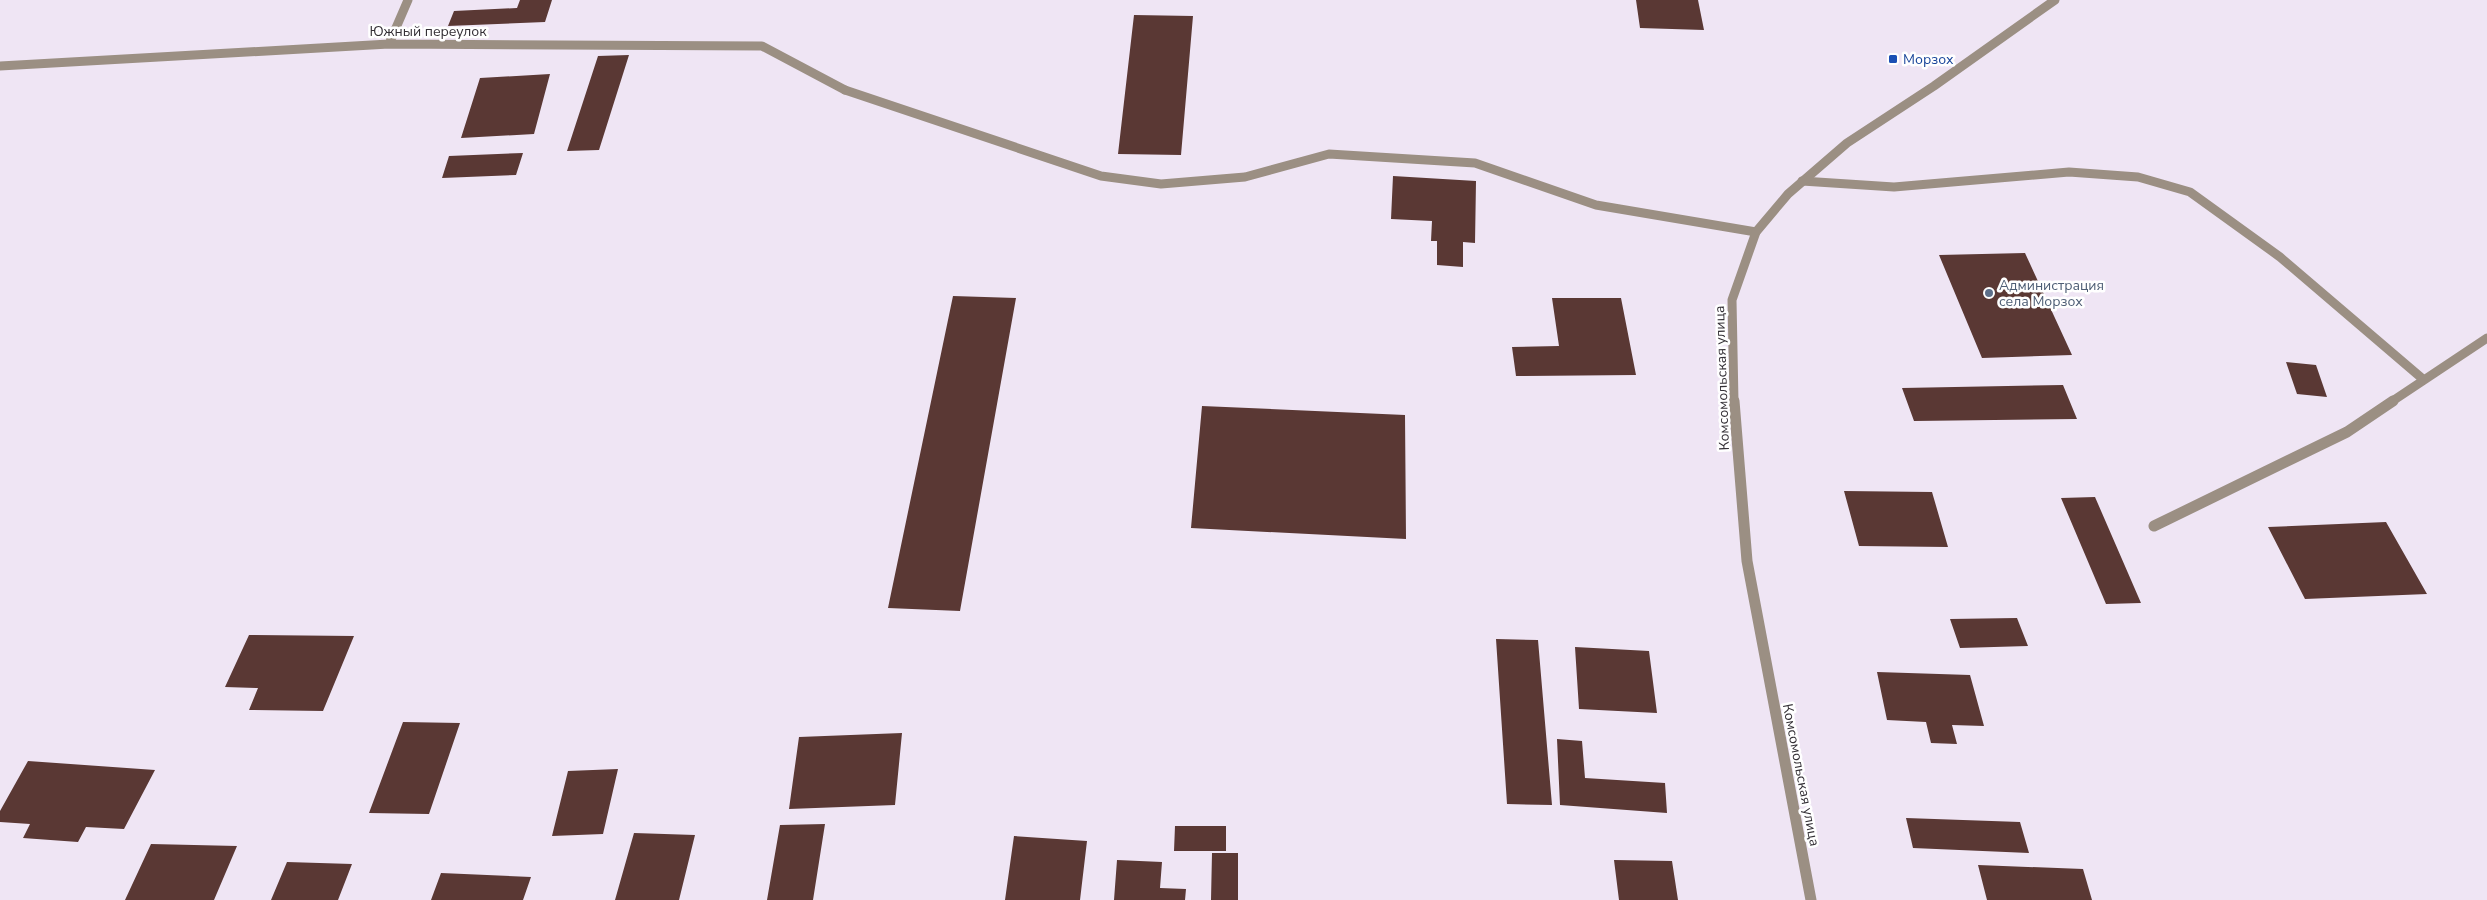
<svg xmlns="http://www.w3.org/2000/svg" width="2487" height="900" font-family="'Nunito Sans',sans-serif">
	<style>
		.building { fill: #5a3834 }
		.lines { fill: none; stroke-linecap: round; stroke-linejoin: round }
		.service-far1 { stroke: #9b8f83; stroke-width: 9 }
		.service { stroke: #9b8f83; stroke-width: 11 }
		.minor { stroke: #9b8f83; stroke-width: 9 }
		.tertiary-far1 { stroke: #9b8f83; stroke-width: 9 }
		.tertiary { stroke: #9b8f83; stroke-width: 11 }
		.transit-dot { fill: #1a4fb4; stroke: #fff; stroke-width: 2 }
		.service-dot { fill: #5c6f8a; stroke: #fff; stroke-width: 2 }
		.labels { text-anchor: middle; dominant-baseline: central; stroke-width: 5; stroke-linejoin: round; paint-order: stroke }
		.street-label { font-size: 14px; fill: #343036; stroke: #fff }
		.transit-label { font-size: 14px; fill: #164399; stroke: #fff; text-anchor: start }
		.service-label { font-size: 14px; fill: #4e5e75; stroke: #fff; text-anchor: start }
	</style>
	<rect width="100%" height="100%" fill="#efe5f4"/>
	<path class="building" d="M520 0H552L545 22 448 26 454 11 517 8Z
		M1636 0H1698L1704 30 1640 28Z
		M1134 15 1193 16 1181 155 1118 154Z
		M629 55 599 150 567 151 598 56Z
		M550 74 534 134 461 138 480 78Z
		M523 153 516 175 442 178 449 156Z
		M1393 176 1476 181 1475 243 1463 242V267L1437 265V241H1431L1432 221 1391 219Z
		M2025 253 2072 355 1982 358 1939 255Z
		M953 296 1016 298 960 611 888 608Z
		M1552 298H1621L1636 375 1516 376 1512 347 1559 346Z
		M2286 362 2316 365 2327 397 2297 394Z
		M2063 385 2077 419 1914 421 1902 388Z
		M1202 406 1405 415 1406 539 1191 528Z
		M1844 491 1932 492 1948 547 1859 546Z
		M2095 497 2141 603 2106 604 2061 498Z
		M2386 522 2427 594 2305 599 2268 527Z
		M2017 618 2028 646 1960 648 1950 619Z
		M249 635 354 636 323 711 249 710 258 688 225 687Z
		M1496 639 1538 640 1552 805 1507 804Z
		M1575 647 1649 651 1657 713 1579 709Z
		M1877 672 1970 675 1984 726 1952 725 1957 744 1931 743 1926 722 1887 720Z
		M403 722 460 723 429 814 369 813Z
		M902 733 895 805 789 809 799 737Z
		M1557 739 1582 741 1585 778 1665 783 1667 813 1560 805Z
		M28 761 155 770 124 829 86 827 78 842 23 838 30 824 0 822V811Z
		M618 769 603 834 552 836 568 771Z
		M1906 818 2020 822 2029 853 1913 848Z
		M825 824 813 900H767L780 825Z
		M1175 826H1226V851H1174Z
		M634 833 695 835 679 900H615Z
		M1014 836 1087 841 1080 900H1005Z
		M151 844 237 846 214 900H125Z
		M1212 853H1238V900H1211Z
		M1117 860 1162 862 1160 888 1186 889 1185 900H1114Z
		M1614 860 1672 861 1678 900H1619Z
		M287 862 352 864 338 900H271Z
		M1978 865 2083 869 2092 900H1987Z
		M441 873 531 877 523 900H431Z"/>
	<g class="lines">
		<path class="service-far1" d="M845 90 1101 176 1161 184 1245 177 1329 154 1475 163 1596 205 1756 232
			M1802 181 1894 187 2069 172 2138 177 2190 192 2280 257 2424 380
			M2391 402 2487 338"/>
		<path class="service" d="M2154 526 2347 432 2393 401"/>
		<path class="minor" d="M389 44 408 0
			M0 66 389 44 762 46 845 90"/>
		<path class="tertiary-far1" d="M1734 402 1732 300 1756 232 1788 194 1847 143 1934 86 2055 0"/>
		<path class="tertiary" d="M1734 401 1747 561 1811 900"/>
	</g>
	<rect class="transit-dot" x="1888" y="54" width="10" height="10" rx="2.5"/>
	<circle class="service-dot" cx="1989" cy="293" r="5"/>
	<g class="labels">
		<g class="street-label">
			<text x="428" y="31">Южный переулок</text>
			<text transform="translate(1722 378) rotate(-92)">Комсомольская улица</text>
			<text transform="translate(1801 775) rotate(79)">Комсомольская улица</text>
		</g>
		<g class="transit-label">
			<text x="1903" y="59">Морзох</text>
		</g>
		<g class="service-label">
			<text x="1999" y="285">Администрация<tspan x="1999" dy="16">села Морзох</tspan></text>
		</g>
	</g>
</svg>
